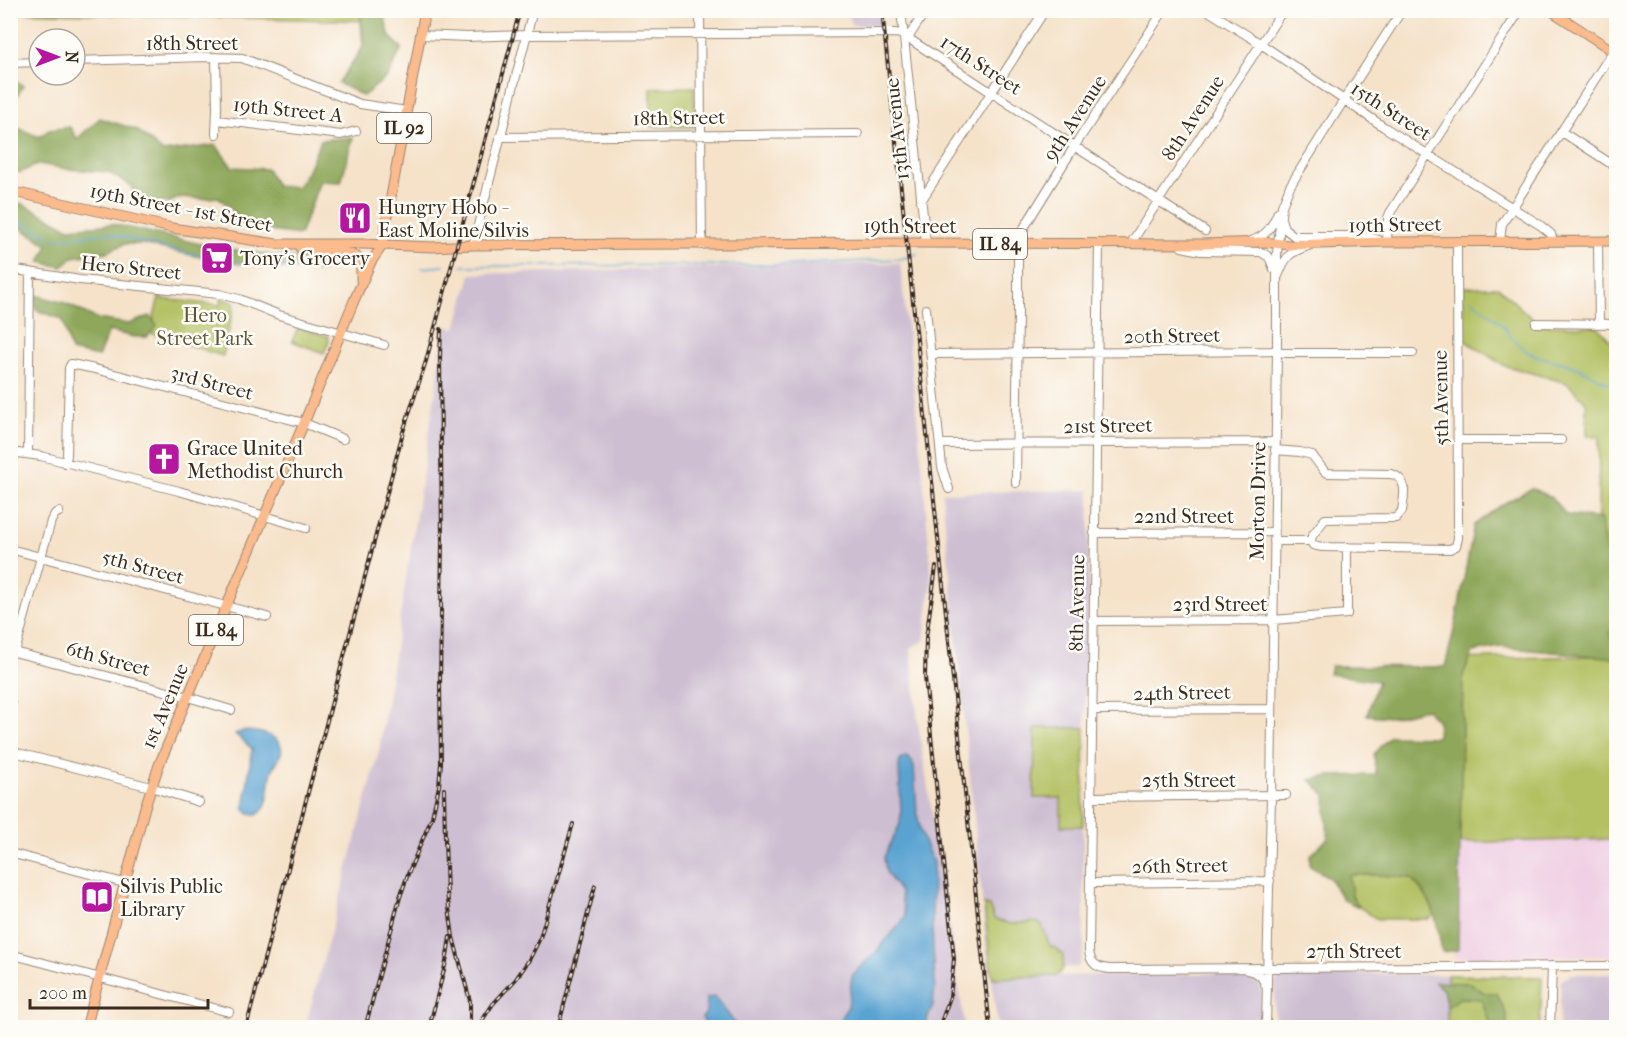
<svg xmlns="http://www.w3.org/2000/svg" width="1627" height="1038" font-family="'IM FELL French Canon',serif">
	<style>
		.built { fill: #f0d0e4 }
		.industrial { fill: #cebed1 }
		.green { fill: #b3c164; stroke: #777641; stroke-width: 1.5 }
		.forest { fill: #8ea75a; stroke: #64683c; stroke-width: 1.5 }
		.water { fill: #5aa3d1; stroke: #4a6678; stroke-width: 1.5 }
		.lines { fill: none; stroke-linecap: round; stroke-linejoin: round }
		.stream { stroke: #5aa3d1; stroke-width: 1.5 }
		.minor-casing { stroke: #988674; stroke-width: 10 }
		.major-casing { stroke: #988674; stroke-width: 11 }
		.minor { stroke: #fff; stroke-width: 8 }
		.major { stroke: #fbbb8c; stroke-width: 9 }
		.rail-casing { stroke: #3b2a1e; stroke-width: 4 }
		.rail { stroke: #fdfcf7; stroke-width: 1.5; stroke-dasharray: 4.5; stroke-linecap: butt }
		.labels { text-anchor: middle; dominant-baseline: central; stroke-width: 5; stroke-linejoin: round; paint-order: stroke }
		.shield { fill: #fdfcf7; stroke: #75695f; stroke-width: 1.5 }
		.shield-label { font-size: 18px; font-weight: bold; fill: #3b2a1e }
		.street-label { font-size: 20px; fill: #3b2a1e; stroke: #fdfcf7 }
		.poi-label { font-size: 20px; fill: #3b2a1e; stroke: #fdfcf7; text-anchor: start }
		.park-label { font-size: 20px; fill: #5f5733; stroke: #fdfcf7 }
	</style>
	<rect width="100%" height="100%" fill="#fdfcf7"/>
	<filter id="ink" filterUnits="userSpaceOnUse"><feTurbulence type="fractalNoise" baseFrequency=".0167" numOctaves="2"/><feDisplacementMap in="SourceGraphic" scale="12" xChannelSelector="R" yChannelSelector="G"/><feConvolveMatrix kernelMatrix="1 2 1 2 8 2 1 2 1" color-interpolation-filters="sRGB"/></filter>
	<filter id="wash" filterUnits="userSpaceOnUse"><feTurbulence type="fractalNoise" baseFrequency=".008" numOctaves="4" result="noise"/><feDisplacementMap in="SourceGraphic" scale="24" xChannelSelector="R" yChannelSelector="G"/><feGaussianBlur stdDeviation="1.35" result="paint"/><feColorMatrix in="noise" values="0 0 0 0 0 0 0 0 0 0 0 0 0 0 0 0 0 1.4 0 .05"/><feComposite in="paint" operator="in"/></filter>
	<g filter="url(#wash)">
		<rect width="100%" height="100%" fill="#f5e2c9"/>
		<path class="built" d="M1616 839V956L1454 958 1453 843Z"/>
		<path class="industrial" d="M849 11H879L880 25H851Z
			M900 263 921 454 932 579 924 641 911 648 918 724 965 1027 305 1028 379 751 437 382 443 326 456 328 471 274Z
			M1090 490 1085 728H1036L1061 798V826H1083L1084 952 1078 967 989 970 942 493Z
			M1286 972 1447 975 1450 1027 1274 1028 1275 982Z
			M1237 973 1253 976 1259 981 1262 991 1260 1027H998L991 977Z
			M1572 974H1616V1027H1559L1561 981Z"/>
		<path class="green" d="M11 10 372 11 370 21 11 12Z
			M694 87 695 127H651V88Z
			M1463 287H1498L1539 325 1597 326 1616 347V839L1453 843 1454 659 1596 656 1599 436H1587L1586 402 1567 383 1503 365 1464 340Z
			M160 293 162 299 220 305 221 298 235 303 223 356 150 333Z
			M298 328 328 336 329 341 324 353 292 341Z
			M1035 728H1085L1083 826H1061V798H1034Z
			M1348 875H1382L1411 878 1426 894 1435 914 1429 919H1377L1359 907 1352 896Z
			M984 905 989 906 994 919 1009 924 1037 922 1041 924 1050 946 1057 949 1063 955C1064 964 1065 972 1055 976L993 978 991 969Z
			M1447 975 1542 977 1540 1027 1447 1028V1007L1449 1005Z"/>
		<path class="forest" d="M360 11H383L390 37 402 48 388 76 363 96 338 83 363 47Z
			M10 75 23 86 13 102 18 128 39 137 49 130 70 127 77 139 100 118 137 130 163 152 216 145 232 167 267 169 276 186 297 187 306 174 321 140 353 137 341 182 320 181 300 235 239 227 231 208 218 197 202 199 181 197 168 203 133 199 132 186 108 172 67 169 39 164 19 173 11 167Z
			M10 201 23 204 69 228 113 224 218 248 325 262 323 272 222 262 143 244H124L107 252 73 257 62 267 40 262 48 245 11 222Z
			M35 295 65 303 97 319 129 324 150 316 157 326 147 337H134L109 331 98 357 71 351 62 319 36 310Z
			M1532 488 1551 497 1566 515 1601 519 1603 537 1616 578V628L1610 633 1616 646V658L1500 647 1473 652 1463 675 1458 950 1442 952C1436 917 1436 905 1411 878L1382 875H1349L1352 896 1359 907 1343 900 1329 877 1310 866V856L1328 838 1325 794 1310 780 1329 776 1376 775 1374 754 1390 736 1437 737 1438 721 1426 709 1392 717 1367 715 1378 681 1329 674 1331 666 1445 667 1456 622 1474 525 1503 504Z
			M1435 982 1470 983 1485 993H1497L1507 1016V1027H1491L1481 999 1460 998 1447 1007 1443 990Z"/>
		<path class="water" d="M243 731C254 731 276 733 281 746 284 756 274 763 272 772 269 782 270 794 266 804 265 809 261 812 257 815L250 814 244 808 252 749 235 734Z
			M908 757 912 762 914 767 917 813 920 829 925 844 933 863 932 926 935 984 933 1005 924 1027H841V1017L848 1007 852 976 857 970 876 952 901 923 905 916 900 892 886 872 884 857 900 824 901 813 899 765 901 758Z
			M715 997 736 1025 740 1027H710L707 1025 702 1018 706 1013 707 998Z"/>
		<g class="lines">
			<path class="stream" d="M10 216 47 236 56 239 107 233 173 250 219 260 253 265 326 268
				M461 266 792 265 900 259 917 254
				M422 268 444 266
				M1472 300 1501 323 1513 339 1526 351 1537 356 1564 363 1585 371 1616 387"/>
		</g>
	</g>
	<g filter="url(#ink)">
		<g class="lines">
			<defs>
				<path id="minor" d="M700 10 702 245
					M901 10 926 243
					M1207 10 1261 44 1384 127 1540 225 1551 234 1553 241
					M421 35 467 37 526 35 896 33 903 35 1205 231
					M908 38 926 10
					M75 61 207 57 242 58 360 104 407 111
					M10 63 39 62
					M217 120 341 135 356 131
					M1562 132 1616 167
					M216 134 217 108 216 57
					M500 137 858 134
					M921 201 1045 10
					M1281 219 1284 228 1294 236H1366L1379 240
					M1251 241C1267 236 1272 226 1278 212
					M1500 241 1502 224 1613 51
					M1598 241 1599 324
					M1387 242 1388 218 1390 213 1520 10
					M1099 243 1089 950C1090 964 1097 968 1110 969L1616 966
					M1131 243 1283 10
					M1014 244 1074 147 1164 10
					M473 245 533 10
					M1182 247 1201 251 1261 252 1269 257 1274 269
					M10 269 80 280 219 294 239 299 279 315 384 345
					M1278 276C1286 256 1288 253 1308 246
					M926 309 942 467 949 489
					M1536 323 1616 324
					M932 354 1277 351 1284 353H1413
					M1458 440H1561
					M941 444 1275 442
					M1275 450 1300 452 1312 455 1325 472 1328 473 1391 474C1409 479 1404 496 1402 511L1396 518 1325 519 1312 536 1311 541
					M10 452 41 456 179 491 306 528
					M28 453 30 272
					M65 463 67 456 69 368 71 364 95 369 304 423 343 439
					M1016 483 1018 310V244
					M1094 533 1274 532
					M1274 541H1311L1313 545 1322 547 1450 549 1456 546 1458 538C1458 439 1457 340 1457 241
					M10 549 267 617
					M1093 621 1273 620 1347 614V547
					M10 651 188 697 231 710
					M15 652 51 521 55 514 59 512
					M10 703H11
					M1093 710 1271 709
					M10 751 151 787 199 802
					M1092 797 1286 795
					M10 853 124 883
					M1091 883 1270 881
					M10 954 229 1012
					M1247 970C1258 972 1262 976 1266 986
					M1266 1028 1271 796 1277 351V253L1282 206 1290 186 1344 100 1402 10
					M1550 1028 1552 966"/>
				<path id="major" d="M1550 10 1616 53
					M10 191 172 228 277 244H362L432 247 473 245 916 243 1202 244 1265 242 1289 245 1384 242 1616 241
					M300 248C311 250 352 251 357 257 362 263 361 273 361 280
					M86 1028 145 807 159 765 304 423 353 303 371 262 382 246 425 10"/>
			</defs>
			<use href="#minor" class="minor-casing"/>
			<use href="#major" class="major-casing"/>
			<use href="#minor" class="minor"/>
			<use href="#major" class="major"/>
			<defs>
				<path id="rail" d="M882 10 990 1028
					M936 567 926 638 925 677 954 959 950 997 939 1028
					M444 789 445 840 447 893
					M446 886 453 937 470 1001V1028
					M246 1028 403 432 426 361 520 10
					M365 1028 400 897 408 874 432 817 439 786 441 763 440 684 442 540 440 358 441 329
					M429 1028 446 962 450 937
					M477 1028 493 1004 516 979 529 960 540 938 573 824
					M558 1028 595 886"/>
			</defs>
			<use href="#rail" class="rail-casing"/>
			<use href="#rail" class="rail"/>
		</g>
	</g>
	<defs>
		<symbol id="restaurant-square" viewBox="-11 -11 22 22"><rect x="-9" y="-9" width="18" height="18" rx="4" fill="#b5179e" stroke="#fdfcf7"/><path d="M-5-6h1v4h1v-4h1v4h1v-4h1v5L-1.5 .5V6h-2V.5L-5-1ZM5-6V6H3V1.5H1.5Q1.5-4 5-6Z" fill="#fff"/></symbol>
		<symbol id="supermarket-square" viewBox="-11 -11 22 22"><rect x="-9" y="-9" width="18" height="18" rx="4" fill="#b5179e" stroke="#fdfcf7"/><path d="M-6-5.5h2.5l.6 2H6L4.5 2H-2.5L-4.4-4H-6ZM-1.5 3.2a1.3 1.3 0 1 0 .1 0ZM3 3.2a1.3 1.3 0 1 0 .1 0Z" fill="#fff"/></symbol>
		<symbol id="church-square" viewBox="-11 -11 22 22"><rect x="-9" y="-9" width="18" height="18" rx="4" fill="#b5179e" stroke="#fdfcf7"/><path d="M-1.2-6h2.4v3.5h3.3v2.4h-3.3V6h-2.4V-.1h-3.3v-2.4h3.3Z" fill="#fff"/></symbol>
		<symbol id="library-square" viewBox="-11 -11 22 22"><rect x="-9" y="-9" width="18" height="18" rx="4" fill="#b5179e" stroke="#fdfcf7"/><path d="M-6-4Q-3-5.5-.7-3.5V5Q-3 3-6 4ZM6-4Q3-5.5 .7-3.5V5Q3 3 6 4Z" fill="#fff"/></symbol>
	</defs>
	<g fill-rule="evenodd">
		<use href="#restaurant-square" x="336" y="199" width="38" height="38"/>
		<use href="#supermarket-square" x="198" y="239" width="38" height="38"/>
		<use href="#church-square" x="145" y="440" width="38" height="38"/>
		<use href="#library-square" x="78" y="878" width="38" height="38"/>
	</g>
	<g class="labels">
		<g class="shield">
			<rect x="377" y="113" width="54" height="30" rx="4.5"/>
			<rect x="973" y="229" width="54" height="30" rx="4.5"/>
			<rect x="189" y="615" width="54" height="30" rx="4.5"/>
		</g>
		<g class="shield-label">
			<text x="404" y="128">IL 92</text>
			<text x="1000" y="244">IL 84</text>
			<text x="216" y="630">IL 84</text>
		</g>
		<g class="street-label">
			<text x="192" y="43">18th Street</text>
			<text transform="translate(981 65) rotate(33)">17th Street</text>
			<text transform="translate(288 110) rotate(6)">19th Street A</text>
			<text transform="translate(1391 111) rotate(33)">15th Street</text>
			<text transform="translate(679 118) rotate(-1)">18th Street</text>
			<text transform="translate(1075 118) rotate(-57)">9th Avenue</text>
			<text transform="translate(1193 118) rotate(-57)">8th Avenue</text>
			<text transform="translate(897 129) rotate(-96)">13th Avenue</text>
			<text transform="translate(181 208) rotate(11)">19th Street - 1st Street</text>
			<text transform="translate(1395 225) rotate(-1)">19th Street</text>
			<text x="910" y="226">19th Street</text>
			<text transform="translate(131 268) rotate(6)">Hero Street</text>
			<text transform="translate(1172 336) rotate(-1)">20th Street</text>
			<text transform="translate(212 383) rotate(15)">3rd Street</text>
			<text transform="translate(1441 398) rotate(-91)">5th Avenue</text>
			<text transform="translate(1108 426) rotate(-1)">21st Street</text>
			<text transform="translate(1258 501) rotate(-89)">Morton Drive</text>
			<text x="1184" y="516">22nd Street</text>
			<text transform="translate(143 567) rotate(15)">5th Street</text>
			<text transform="translate(1077 603) rotate(-89)">8th Avenue</text>
			<text x="1220" y="604">23rd Street</text>
			<text transform="translate(108 659) rotate(15)">6th Street</text>
			<text transform="translate(1182 693) rotate(-1)">24th Street</text>
			<text transform="translate(165 706) rotate(-67)">1st Avenue</text>
			<text x="1189" y="780">25th Street</text>
			<text transform="translate(1180 866) rotate(-1)">26th Street</text>
			<text x="1354" y="951">27th Street</text>
		</g>
		<g class="poi-label">
			<text x="378" y="207">Hungry Hobo -<tspan x="378" dy="23">East Moline/Silvis</tspan></text>
			<text x="240" y="258">Tony's Grocery</text>
			<text x="187" y="448">Grace United<tspan x="187" dy="23">Methodist Church</tspan></text>
			<text x="120" y="886">Silvis Public<tspan x="120" dy="23">Library</tspan></text>
		</g>
		<g class="park-label">
			<text x="205" y="315">Hero<tspan x="205" dy="23">Street Park</tspan></text>
		</g>
	</g>
	<rect width="1627" height="1038" fill="none" stroke="#fdfcf7" stroke-width="36"/>
	<g transform="translate(57 57) rotate(90)"><circle r="28" fill="#fdfcf7" stroke="#afa8a0" stroke-width="1.5"/>
	<path d="M0-4.5L10 22L0 15L-10 22Z" fill="#b5179e"/>
	<text y="-9" font-size="16" font-weight="bold" text-anchor="middle" fill="#3b2a1e">N</text>
	</g>
	<path d="M30 999v9h178v-9" fill="none" stroke="#3b2a1e" stroke-width="3"/>
	<text x="39" y="999" font-size="18" fill="#3b2a1e" stroke="#fdfcf7" stroke-width="4.5" paint-order="stroke">200 m</text>
</svg>
